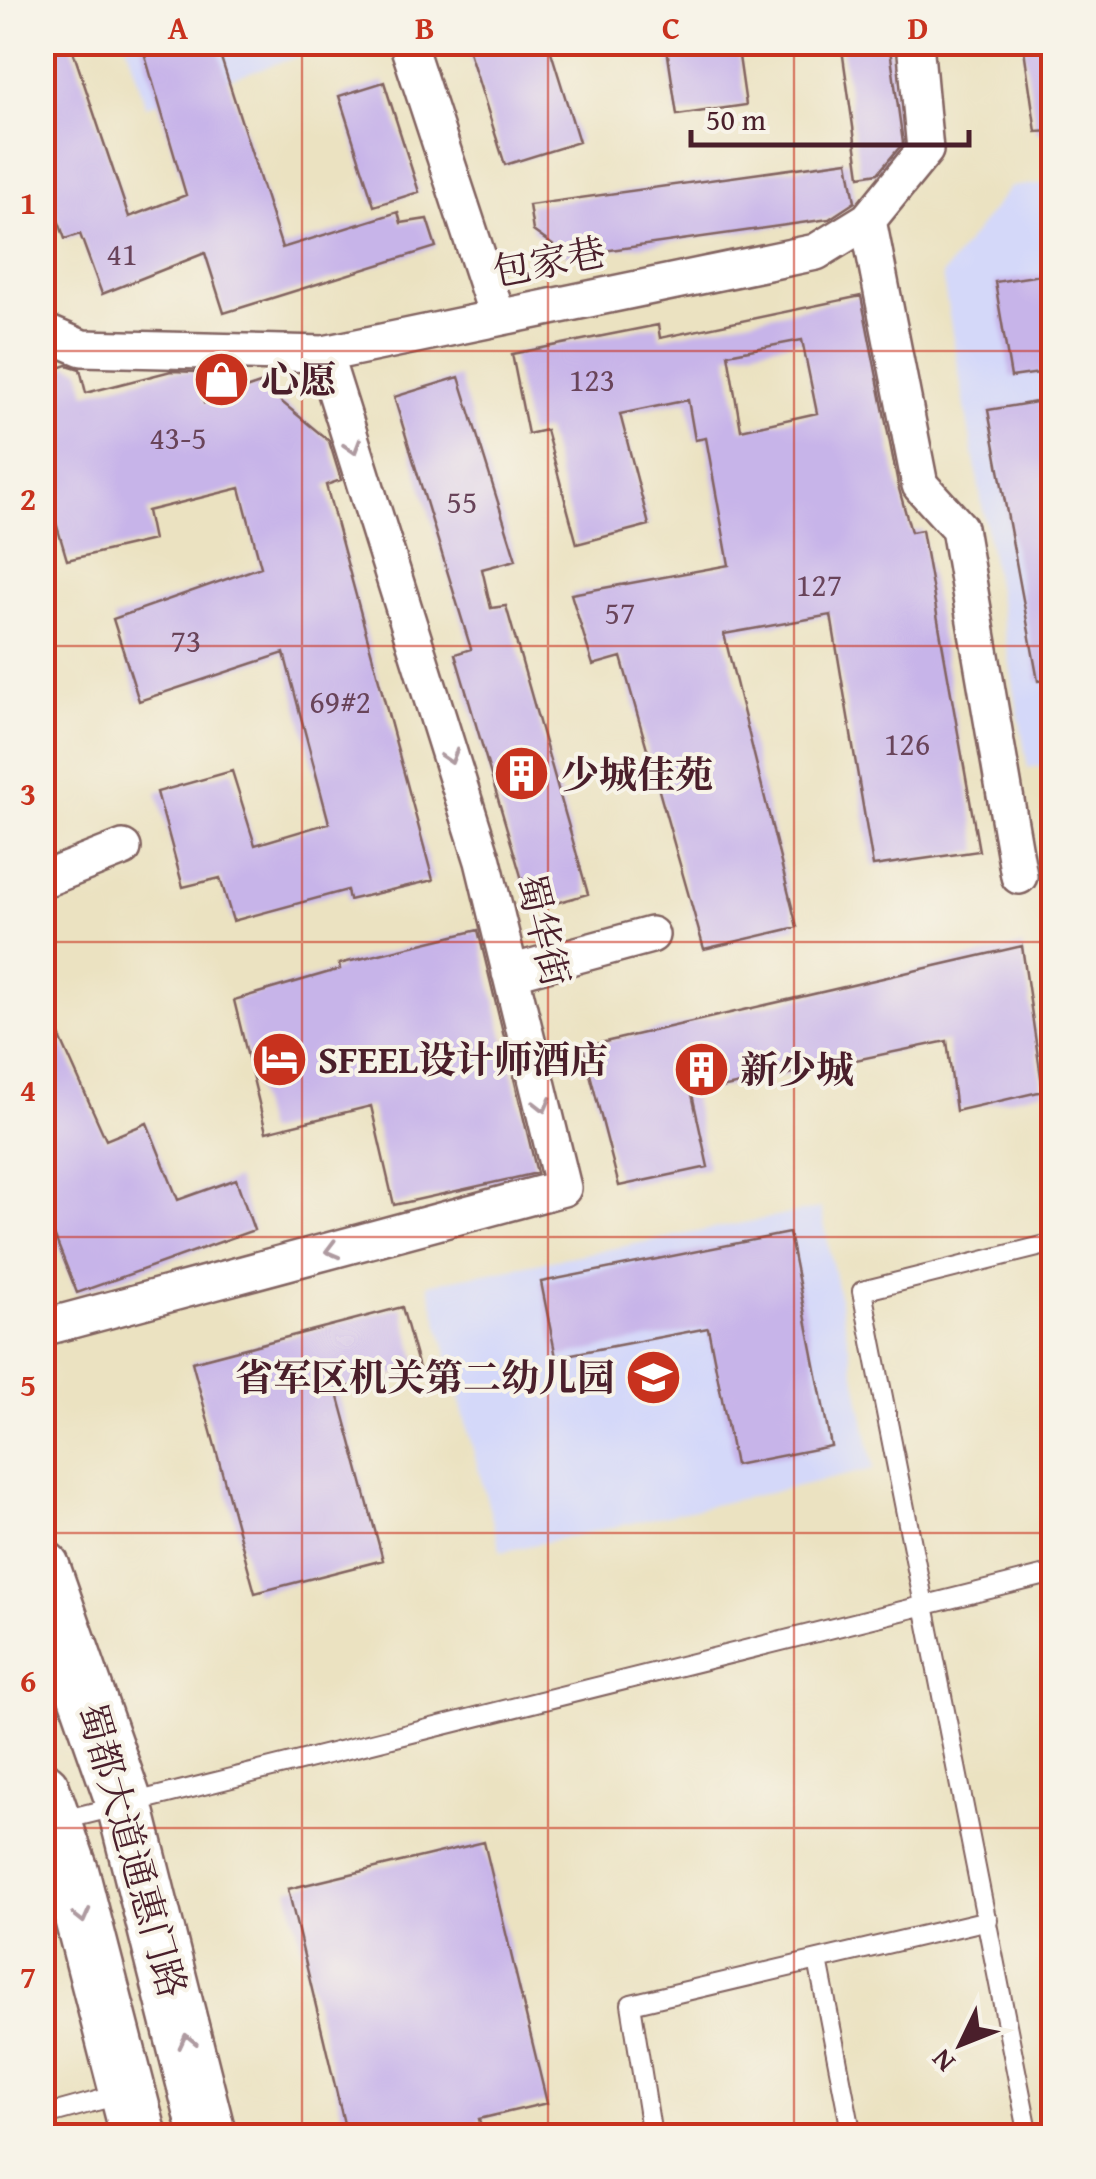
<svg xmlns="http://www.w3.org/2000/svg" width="1096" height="2179" font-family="'Gentium Book Plus','Noto Serif SC',serif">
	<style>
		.built { fill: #d4d8f9 }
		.building { fill: #c7b4e9; fill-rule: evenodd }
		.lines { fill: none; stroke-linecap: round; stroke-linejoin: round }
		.service-casing { stroke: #826360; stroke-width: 22 }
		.minor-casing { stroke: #826360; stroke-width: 40 }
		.primary-casing { stroke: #826360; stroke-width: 60 }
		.service { stroke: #fff; stroke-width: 18 }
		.minor { stroke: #fff; stroke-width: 35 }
		.primary { stroke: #fff; stroke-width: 55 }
		.oneway { stroke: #ae9aa0 }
		.grid { fill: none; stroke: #c8321e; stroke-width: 2.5; stroke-opacity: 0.55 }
		.labels { text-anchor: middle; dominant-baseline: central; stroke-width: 8; stroke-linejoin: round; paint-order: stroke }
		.number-label { font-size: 32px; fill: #69445a }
		.street-label { font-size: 38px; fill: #4a1f2b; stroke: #f7f3e8 }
		.poi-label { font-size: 38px; font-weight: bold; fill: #4a1f2b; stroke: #f7f3e8; text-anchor: start }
		.neatline { fill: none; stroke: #c8321e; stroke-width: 4 }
		.grid-label { font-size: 32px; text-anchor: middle; font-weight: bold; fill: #c8321e }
	</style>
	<rect width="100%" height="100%" fill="#f7f3e8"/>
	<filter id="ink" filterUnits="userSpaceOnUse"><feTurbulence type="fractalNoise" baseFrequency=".01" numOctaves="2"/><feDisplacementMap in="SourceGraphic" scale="20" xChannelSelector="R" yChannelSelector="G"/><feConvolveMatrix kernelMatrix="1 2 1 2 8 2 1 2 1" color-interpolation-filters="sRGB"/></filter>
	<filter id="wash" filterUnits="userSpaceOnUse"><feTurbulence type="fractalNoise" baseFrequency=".0048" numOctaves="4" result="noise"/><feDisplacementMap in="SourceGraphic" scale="40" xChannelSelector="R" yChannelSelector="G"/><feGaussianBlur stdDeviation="2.25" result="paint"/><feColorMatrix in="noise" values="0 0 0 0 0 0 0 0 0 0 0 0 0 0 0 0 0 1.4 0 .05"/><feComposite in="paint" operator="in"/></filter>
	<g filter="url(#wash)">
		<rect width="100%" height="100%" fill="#ebe2c1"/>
		<path class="built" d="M319 42 320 49 146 106 126 43Z
			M1053 182V763L1028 768 942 275 1010 187Z
			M821 1208 874 1469 501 1552 428 1284Z"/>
		<g id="blocks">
			<path class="building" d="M42 42H70L129 217 186 195 141 42H216L282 248 398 212 401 223 427 219 436 247 224 313 205 253 102 294 80 234 65 239 42 176Z
				M466 42H548L579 142 505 165Z
				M666 42H737L746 105 677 115Z
				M841 42H889L903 143 878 173 860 176Z
				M1023 42H1054V131L1036 132Z
				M384 82 419 192 374 206 339 96Z
				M848 161 855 202 829 219 568 256 533 231 529 205Z
				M1054 273V371L1011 377 995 282Z
				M861 296 899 489 911 532 922 530 979 851 873 866 831 615 724 634 797 927 704 949 621 657 593 665 571 594 729 565 706 438 695 440 688 400 620 414 649 525 577 544 546 430 528 434 512 354 658 325 660 338ZM802 340 817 413 741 430 728 354Z
				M67 365 80 369 86 393 171 371 197 372 204 403 260 384 329 441 341 480 326 485 433 880 349 900 347 890 233 921 220 878 183 887 157 792 232 771 255 845 329 823 284 653 139 701 113 619 261 567 240 488 147 511 153 540 67 560 42 475V374Z
				M459 377 516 560 482 569 491 608 506 606 588 894 531 910 455 654 471 649 394 397Z
				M1042 401 1054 464V680L1038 681 988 410Z
				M478 930 537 1173 394 1205 371 1106 266 1132 234 1000 340 969 339 964Z
				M1022 946 1043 1091 956 1111 947 1041 692 1094 708 1167 619 1186 583 1047Z
				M42 997 106 1140 147 1123 178 1200 236 1179 254 1230 77 1293 42 1204Z
				M789 1233 831 1446 735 1465 708 1328 556 1357 541 1282Z
				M402 1307 419 1368 337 1390 383 1560 255 1593 192 1362Z
				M484 1842 547 2103 479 2119 483 2136H347L288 1889Z"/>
		</g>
	</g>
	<g filter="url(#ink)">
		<use href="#blocks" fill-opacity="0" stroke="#826360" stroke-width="2.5"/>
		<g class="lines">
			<defs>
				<path id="service" d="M59 1821 1054 1573
					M818 1960 852 2136
					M42 2116 122 2094
					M652 2136 631 2004 988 1920
					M1029 2136 862 1291 1054 1243"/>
				<path id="minor" d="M407 42 497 315
					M868 220 920 485 959 528 1019 876
					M42 331 82 348 324 354 816 252 868 220 925 150 915 42
					M42 880 123 848
					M510 973 651 935
					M42 1328 563 1188 483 861 324 354"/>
				<path id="primary" d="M42 1568 124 1802 208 2136
					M42 1790 71 1873 139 2136"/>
			</defs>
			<use href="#service" class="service-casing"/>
			<use href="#minor" class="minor-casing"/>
			<use href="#primary" class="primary-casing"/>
			<use href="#service" class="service"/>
			<use href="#minor" class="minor"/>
			<use href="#primary" class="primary"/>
		</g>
		<defs><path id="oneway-chevron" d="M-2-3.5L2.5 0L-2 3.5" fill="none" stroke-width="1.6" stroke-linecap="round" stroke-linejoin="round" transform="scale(2.5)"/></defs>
		<g class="oneway">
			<use href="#oneway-chevron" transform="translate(353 447) rotate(73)"/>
			<use href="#oneway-chevron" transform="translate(450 757) rotate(73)"/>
			<use href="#oneway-chevron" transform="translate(543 1105) rotate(76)"/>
			<use href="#oneway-chevron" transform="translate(332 1250) rotate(165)"/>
			<use href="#oneway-chevron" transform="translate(82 1916) rotate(76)"/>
			<use href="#oneway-chevron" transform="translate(187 2041) rotate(-103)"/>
		</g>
	</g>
	<path class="grid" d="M302 42V2136M548 42V2136M794 42V2136M42 351H1054M42 646H1054M42 942H1054M42 1237H1054M42 1533H1054M42 1828H1054"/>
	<defs>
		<symbol id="shop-disc" viewBox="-11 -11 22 22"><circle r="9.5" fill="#c8321e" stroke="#f7f3e8"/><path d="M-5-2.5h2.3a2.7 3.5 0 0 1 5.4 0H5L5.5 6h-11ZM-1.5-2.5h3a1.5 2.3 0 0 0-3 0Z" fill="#fff"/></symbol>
		<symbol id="building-disc" viewBox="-11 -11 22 22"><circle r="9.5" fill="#c8321e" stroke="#f7f3e8"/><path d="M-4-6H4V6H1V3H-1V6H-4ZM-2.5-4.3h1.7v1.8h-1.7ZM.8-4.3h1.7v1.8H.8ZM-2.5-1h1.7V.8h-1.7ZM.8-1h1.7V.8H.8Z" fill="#fff"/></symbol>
		<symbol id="hotel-disc" viewBox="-11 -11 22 22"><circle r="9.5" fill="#c8321e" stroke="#f7f3e8"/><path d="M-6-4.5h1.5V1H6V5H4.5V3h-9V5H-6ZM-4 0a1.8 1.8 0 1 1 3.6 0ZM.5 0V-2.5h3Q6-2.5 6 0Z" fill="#fff"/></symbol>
		<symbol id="school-disc" viewBox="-11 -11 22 22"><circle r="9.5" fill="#c8321e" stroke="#f7f3e8"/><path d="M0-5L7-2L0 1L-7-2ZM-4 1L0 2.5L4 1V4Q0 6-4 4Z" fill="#fff"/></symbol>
	</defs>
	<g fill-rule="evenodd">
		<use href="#shop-disc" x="190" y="348" width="63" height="63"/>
		<use href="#building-disc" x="490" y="742" width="63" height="63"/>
		<use href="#hotel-disc" x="248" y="1028" width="63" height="63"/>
		<use href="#building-disc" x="670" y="1038" width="63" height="63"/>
		<use href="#school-disc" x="622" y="1346" width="63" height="63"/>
	</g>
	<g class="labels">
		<g class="number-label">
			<text x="122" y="253">41</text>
			<text x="592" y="379">123</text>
			<text x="178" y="437">43-5</text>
			<text x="462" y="501">55</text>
			<text x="819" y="584">127</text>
			<text x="620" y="612">57</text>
			<text x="186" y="640">73</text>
			<text x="340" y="701">69#2</text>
			<text x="907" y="743">126</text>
		</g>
		<g class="street-label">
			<text transform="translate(549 261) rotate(-11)">包家巷</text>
			<text transform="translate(544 930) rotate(76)">蜀华街</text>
			<text transform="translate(133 1850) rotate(74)">蜀都大道通惠门路</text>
		</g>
		<g class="poi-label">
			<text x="261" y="379">心愿</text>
			<text x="561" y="774">少城佳苑</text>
			<text x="318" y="1059">SFEEL设计师酒店</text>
			<text x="740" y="1069">新少城</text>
			<text x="615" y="1377" text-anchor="end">省军区机关第二幼儿园</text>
		</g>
	</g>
	<rect width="1096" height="2179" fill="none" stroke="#f7f3e8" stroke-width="110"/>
	<g transform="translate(961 2044) rotate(227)" stroke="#f7f3e8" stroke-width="8" paint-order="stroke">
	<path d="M0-8L18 38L0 25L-18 38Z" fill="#4a1f2b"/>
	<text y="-15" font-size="28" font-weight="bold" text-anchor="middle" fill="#4a1f2b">N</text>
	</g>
	<path d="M691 130v15h278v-15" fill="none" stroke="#4a1f2b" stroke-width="5"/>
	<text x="706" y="130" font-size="30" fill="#4a1f2b" stroke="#f7f3e8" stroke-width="8" paint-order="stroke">50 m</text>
	<rect x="55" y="55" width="986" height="2069" class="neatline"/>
	<g class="grid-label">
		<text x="178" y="39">A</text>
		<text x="425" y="39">B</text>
		<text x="671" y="39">C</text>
		<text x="918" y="39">D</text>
		<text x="28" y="214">1</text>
		<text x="28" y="510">2</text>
		<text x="28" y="805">3</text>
		<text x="28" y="1101">4</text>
		<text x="28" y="1396">5</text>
		<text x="28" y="1692">6</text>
		<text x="28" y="1988">7</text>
	</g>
</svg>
